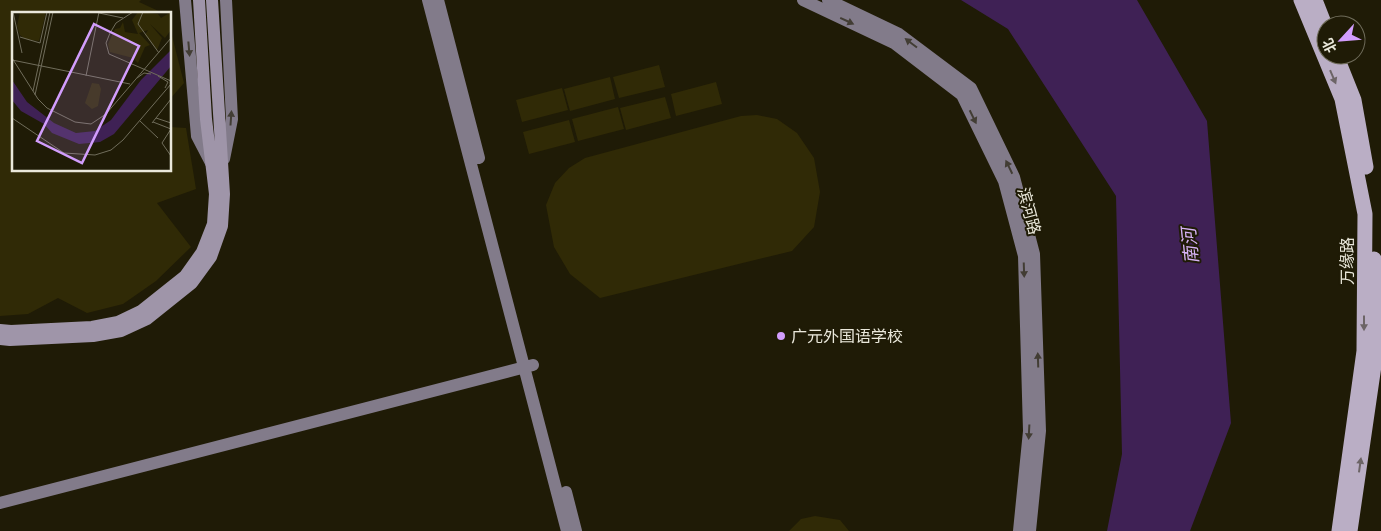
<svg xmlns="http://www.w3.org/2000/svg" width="1381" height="531" font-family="Raleway,'Noto Sans SC',sans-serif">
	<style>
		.green { fill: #302a06 }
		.water { fill: #3f2155 }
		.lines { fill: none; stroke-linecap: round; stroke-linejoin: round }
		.secondary { stroke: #827b8a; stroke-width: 12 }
		.primary { stroke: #9f95a9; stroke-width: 12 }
		.highway { stroke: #baaec5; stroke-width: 15 }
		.oneway { fill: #423d34 }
		.oneway2 { fill: #6c6466 }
		.poi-dot { fill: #d29dfd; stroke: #1f1b06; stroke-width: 2 }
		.labels { text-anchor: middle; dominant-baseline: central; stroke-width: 4; stroke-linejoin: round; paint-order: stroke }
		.street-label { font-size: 16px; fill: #eae8db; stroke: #1f1b06 }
		.poi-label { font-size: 16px; fill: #eae8db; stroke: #1f1b06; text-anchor: start }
		.water-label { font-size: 18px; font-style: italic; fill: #d7b3f6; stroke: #1f1b06 }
		.inset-road { fill: none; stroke: #706d5b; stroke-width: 1 }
		.view { fill: #d29dfd; fill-opacity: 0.15; stroke: #d29dfd; stroke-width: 2.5 }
		.inset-edge { fill: none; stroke: #eae8db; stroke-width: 2.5 }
	</style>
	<rect width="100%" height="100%" fill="#1f1b06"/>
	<path class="green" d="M0 0H141L139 2 165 14H14V170H170V127L186 128 196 189 157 203 191 247 156 281 123 304 87 313 58 298 28 314 0 316Z
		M170 28 184 83 170 99Z
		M659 65 665 87 619 98 613 77Z
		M610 77 615 99 570 111 564 89Z
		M716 82 722 104 676 116 671 94Z
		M562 88 568 110 522 122 516 100Z
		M665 97 671 118 626 130 620 108Z
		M618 107 624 129 578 141 572 119Z
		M757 115 777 119 797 133 814 158 820 192 814 227 792 251 600 298 570 274 554 247 546 205 555 183 569 168 585 158 741 116Z
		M569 120 575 142 529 154 523 132Z
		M815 516 840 520 849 531H789L801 519Z"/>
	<path class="water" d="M961 0H1137L1207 121 1231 423 1190 531H1107L1122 454 1116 196 1008 29Z"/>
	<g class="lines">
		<path class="secondary" d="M185 0 197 136 211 163
			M428 0 567 531
			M438 0 479 158
			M803 0 894 43 962 95 1004 181 1024 256 1029 431 1019 531
			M828 0 899 34 971 88 1014 177 1034 254 1040 431 1030 531
			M224 159 232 119 226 0
			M566 492 576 531
			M0 503 533 365"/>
		<path class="primary" d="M0 330 11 331 92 327 118 322 141 311 185 276 202 252 213 224 215 194 206 119 199 0
			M0 339 10 340 93 336 121 331 147 319 192 283 211 257 222 226 224 194 212 0"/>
		<path class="highway" d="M1301 0 1342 99 1365 214 1364 351 1339 531
			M1315 0 1326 28
			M1336 55 1354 100 1366 167
			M1350 531 1377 345 1374 259"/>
	</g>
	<defs><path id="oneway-solid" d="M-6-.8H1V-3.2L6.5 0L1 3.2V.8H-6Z" transform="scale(1.25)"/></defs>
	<g class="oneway">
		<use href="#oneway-solid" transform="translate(847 21) rotate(25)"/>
		<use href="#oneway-solid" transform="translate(911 43) rotate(-143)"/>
		<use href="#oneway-solid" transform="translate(189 49) rotate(85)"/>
		<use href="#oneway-solid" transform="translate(973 117) rotate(64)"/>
		<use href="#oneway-solid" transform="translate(231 118) rotate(-86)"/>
		<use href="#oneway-solid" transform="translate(1009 167) rotate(-116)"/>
		<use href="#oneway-solid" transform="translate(1024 270) rotate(88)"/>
		<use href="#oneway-solid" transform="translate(1038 360) rotate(-92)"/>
		<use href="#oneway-solid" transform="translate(1029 432) rotate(93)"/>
	</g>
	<g class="oneway2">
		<use href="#oneway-solid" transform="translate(1333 77) rotate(67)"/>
		<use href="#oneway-solid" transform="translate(1364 323) rotate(90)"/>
		<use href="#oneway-solid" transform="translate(1360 465) rotate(-82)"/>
	</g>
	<circle class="poi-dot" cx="781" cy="336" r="5"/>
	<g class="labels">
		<g class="street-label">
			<text transform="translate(1029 211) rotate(75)">滨河路</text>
			<text transform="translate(1347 261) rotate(-90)">万缘路</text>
		</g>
		<g class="poi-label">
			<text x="791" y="336">广元外国语学校</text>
		</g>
		<g class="water-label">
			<text transform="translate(1190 246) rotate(-96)">南河</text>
		</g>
	</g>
	<g transform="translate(12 12)">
		<rect width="159" height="159" fill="#1f1b06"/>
		<path d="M8 0H34L27 29 13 27 8 23 5 14ZM126 0 146 2 149 6 159 0V18L153 26 138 12 150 26 145 38 133 23 136 18 127 21 138 33 133 35 126 51 121 46 98 40 96 32 103 17 108 16 111 10 113 20 126 22 120 8ZM80 71 87 72 89 77 86 94 80 97 73 91Z" fill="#302a06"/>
		<path d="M159 38V54L102 122 88 130 67 132 40 121 32 112 9 99 0 88V68L15 90 42 111 64 121 83 119 99 108 129 68Z" fill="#3f2155"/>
		<path class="inset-road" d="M1 0 10 41M121 0 104 11 98 21 94 31 97 42 159 69M131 0 126 12 147 41M87 1 111 6M8 25 28 31 35 0M0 46 26 87 35 96 63 110 79 112 94 102 159 26M0 48 118 72M74 64 87 0M146 64 156 70 153 76M125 66 132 61 139 62M21 79 38 0M23 83 41 0M0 106 52 141 83 143 99 138 111 128 159 72M144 106 159 111M128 109 146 126M141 110 159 117M140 111 159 87M159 117 150 131 159 144"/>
		<path class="view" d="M82 12 127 34 70 151 25 129Z"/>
		<rect width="159" height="159" class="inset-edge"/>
	</g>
	<g transform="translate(1341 40) rotate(244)"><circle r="24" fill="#1f1b06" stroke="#706d5b"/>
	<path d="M0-4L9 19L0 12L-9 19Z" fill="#d29dfd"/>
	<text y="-8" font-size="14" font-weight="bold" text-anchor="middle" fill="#eae8db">北</text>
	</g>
</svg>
